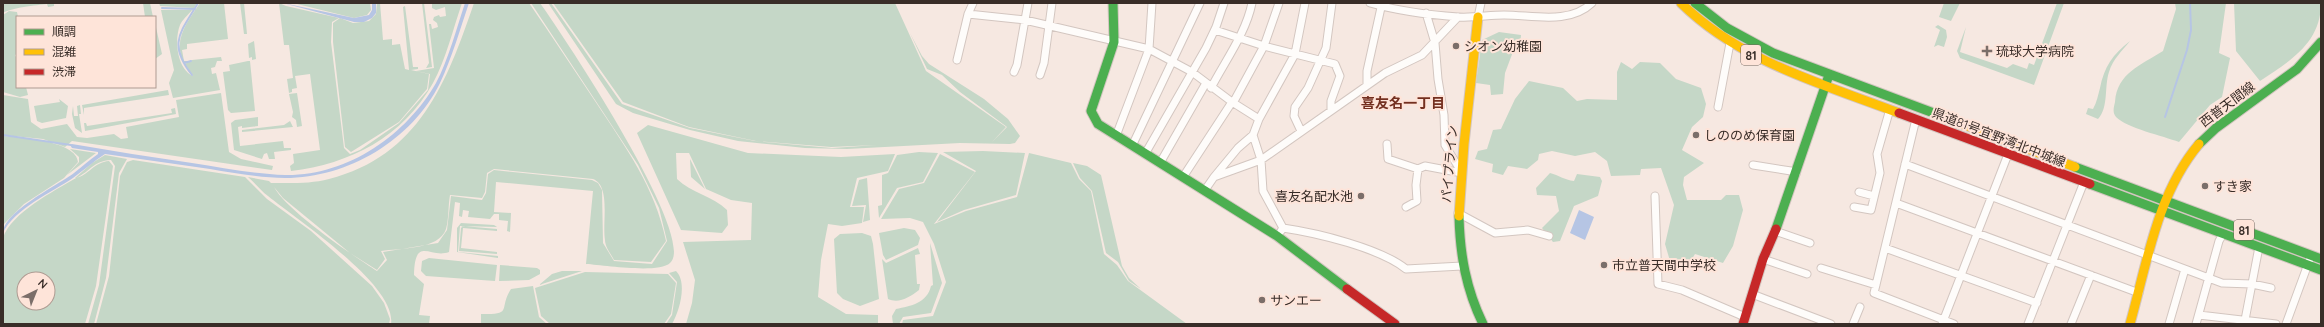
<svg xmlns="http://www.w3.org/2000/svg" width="2324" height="327" font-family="Quicksand,'Noto Sans JP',sans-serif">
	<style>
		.green { fill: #c5d7c7; fill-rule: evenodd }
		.water { fill: #b6c5e4 }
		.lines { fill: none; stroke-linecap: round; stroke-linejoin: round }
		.stream { stroke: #b6c5e4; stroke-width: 2 }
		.street-casing { stroke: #d3c6c0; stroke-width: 9 }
		.fast-casing { stroke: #d3c6c0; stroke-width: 11 }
		.slow-casing { stroke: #d3c6c0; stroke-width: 11 }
		.jam-casing { stroke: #d3c6c0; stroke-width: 11 }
		.street { stroke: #fefcfa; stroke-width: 7 }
		.fast { stroke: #4caf50; stroke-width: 9 }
		.slow { stroke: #ffc107; stroke-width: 9 }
		.jam { stroke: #c62828; stroke-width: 9 }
		.poi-dot { fill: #7b6e69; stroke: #fee4d9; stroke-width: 1.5 }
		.labels { text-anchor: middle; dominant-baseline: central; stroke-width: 4; stroke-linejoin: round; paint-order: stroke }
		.shield { fill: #fee4d9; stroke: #74645d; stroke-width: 1 }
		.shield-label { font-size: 12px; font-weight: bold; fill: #392d28 }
		.poi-label { font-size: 13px; fill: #392d28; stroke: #fee4d9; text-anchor: start }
		.street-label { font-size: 13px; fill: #392d28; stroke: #fee4d9 }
		.neighbourhood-label { font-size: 14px; font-weight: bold; fill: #743020; stroke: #fee4d9 }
	</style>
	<rect width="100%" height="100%" fill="#f6e8e1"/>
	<path class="green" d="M3 3H54V6L48 7 47 4C37 5 10 8 3 13Z
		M143 3H150L153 17H145Z
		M159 3H197L194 8 160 6Z
		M200 3H224L228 39 187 44V49L182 50 184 61H190L184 63C172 40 188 21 200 3Z
		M240 3H244L247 34H244Z
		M279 3 286 6 339 18 332 22 331 42 344 148 350 154 360 150 399 123 428 90 430 74 416 71 434 68 429 24H431L432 29 438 27 437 23 433 20 434 17 439 15 440 17 446 16 445 7 436 10 432 8V3H462C453 29 446 59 433 83 403 137 350 164 291 171L290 166 294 163 293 154 320 150 310 74 295 76 297 88 292 89V92L289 93 287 79 293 78 289 45H284Z
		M293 3H370L371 10 367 15 354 18Z
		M377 3H380L383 40 392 39V45L400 44 405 69 409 70 403 7 405 6 413 67H418V69L411 70 429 74 427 89 399 122 351 152 345 147 333 42V23L340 18 353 23 369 21 376 14Z
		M422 3H424L432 67 426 68 429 63Z
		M474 3H529C552 36 574 70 597 104 626 148 655 187 666 241L651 262 614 260C611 254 605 247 605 240 602 222 611 186 593 179L494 169 487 173 485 192 482 198 450 195C448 206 449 219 446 229 439 250 400 248 381 251L385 259 377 270 350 253 283 198 274 187C287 211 352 255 377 271L387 260 383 252 438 243 447 230 451 196 482 200 486 193 488 174 494 170 592 180 598 183 602 190 603 243 614 261 652 264 667 241 659 208 638 165 531 3H540C561 32 699 239 670 263 658 274 604 265 586 264L593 191 496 182 494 212 511 213 510 232 507 231 508 221 499 220V214H494L490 219 468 217 469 211 463 210 462 217 459 216 460 203 455 202 449 252C430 259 415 235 414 275L424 284 419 315 430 316 429 324H391C397 285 297 220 268 196 261 191 255 183 248 177L269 181 271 183C290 183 310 184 329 179 419 156 447 82 474 3Z
		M548 3H551L622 104 690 128 755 141 832 148 877 145 831 147 756 141 689 127 623 102 553 3H895L926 71 1006 127 992 142 1007 127 960 92 942 75 927 69 910 33 922 56 929 64 984 99 1008 119 1020 136 1015 143 1010 144 960 143 847 149 805 148 738 141 690 130 633 113 616 104Z
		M1944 3H1960L1951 21 1939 17Z
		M2057 3H2064L2034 85 1960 58 1957 51 1966 27 1960 52 2007 68 2013 64 2027 69 2029 63 2034 65Z
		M2175 3H2226L2219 53 2230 58 2222 97 2210 105 2179 142C2163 136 2127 128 2116 117 2112 112 2114 107 2115 102 2117 73 2141 65 2163 51L2176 9Z
		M2234 3H2321C2321 43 2290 61 2260 81L2236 51Z
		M161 10H192C188 15 182 20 180 25 174 40 177 69 193 76L185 64 192 60 221 57 222 61H217L215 67 211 68 212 74 216 73 220 90 173 98 169 83 174 70Z
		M9 11 17 12 18 17 17 54 15 55 17 59V87H26L28 95 20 97 3 92V15Z
		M155 23 162 54 155 59Z
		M1938 25 1946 30 1947 37 1944 47 1938 45 1934 47 1940 30 1935 27Z
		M1499 32 1521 35 1520 48 1514 49 1505 73 1503 94 1491 95 1490 85 1476 83 1482 40Z
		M254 41 256 59 252 60V57L249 58 248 44Z
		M2130 41C2122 51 2113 59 2109 72 2104 87 2109 107 2098 119L2086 114 2088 108 2093 109C2097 102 2098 95 2100 88 2104 67 2113 54 2130 41Z
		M248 61H250L255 111 231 113 228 110 223 72 230 71 229 65Z
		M1621 62 1632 69 1640 62 1660 63 1676 79 1701 88 1706 104 1703 117 1692 127 1682 150 1704 163 1684 177 1683 185 1687 200H1721L1726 195H1739L1743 210 1733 246 1723 263 1695 254 1687 267 1673 271 1665 244 1674 205 1661 168 1641 169 1640 175 1611 176 1607 161 1595 152 1575 156 1552 151 1539 154 1538 160 1527 169 1508 166 1503 175 1492 172 1493 164 1475 159 1478 151 1487 149 1493 130 1501 129 1515 99 1529 81 1563 88 1577 101 1587 99 1617 100V72Z
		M168 90 169 95 84 108V115L82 105Z
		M221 93 229 152 241 159 273 166 272 170 72 141 65 147 43 139 3 135V95L28 99 31 122 41 129 67 124 77 137 87 138 114 134 121 139 128 138 126 127 179 117 176 100Z
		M297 93 302 126 297 127 296 120 292 117 293 112 289 94Z
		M59 99 68 106 66 118 42 123 37 121 34 106 60 102Z
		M80 105 81 114H79L82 133 75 128 72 114 73 106 74 116H78L77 106Z
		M175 108 176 114 85 131 84 123H86L87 126 172 113 171 109Z
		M258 117V126L242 128V126L238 127 240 146 283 141 284 148H291V150L274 152 275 159H269L267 153 264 154 262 159 234 150 231 123 235 120Z
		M290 121 293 127 242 132V130L284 125Z
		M648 125 748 153 841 157 895 154 888 171 857 178 850 207H864L862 223 842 226 828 224 821 260 818 297 846 314 878 315V324H686L692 303 695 280 683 242 751 240 752 203 731 200 706 189 689 153H676L677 179C691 193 713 196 727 210L728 225 722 233 681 230 637 133Z
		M3 136C19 137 77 141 78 162L64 178 24 204 3 225Z
		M70 149 96 153 67 175 79 162V157Z
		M983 151 1025 153 1016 195 964 210 937 222 976 171 943 152Z
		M919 152 938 153 923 182 897 188 879 218 878 206 882 205V175L888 173 897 155Z
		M1029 153 1071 163 1079 179 1091 191 1104 254 1117 265 1128 281 1187 324H902L903 320 933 316 946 282 934 244 923 222 910 218 881 219 899 189 924 183 940 154 975 172 934 224 966 211 1017 197Z
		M105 155 127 159 119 173 106 278 94 324H88L99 285 115 166 111 160C93 161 91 171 76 178 89 175 94 162 109 161L113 166 96 286 85 324H3V238C11 213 54 191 76 178H75L92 163ZM24 279H48V303H24Z
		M690 159 705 189 691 177Z
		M133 160 245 177 267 199 311 231 372 286 384 303 390 319 389 324H96L109 276 120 176 127 162Z
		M1073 163 1087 166 1101 175 1122 266 1129 278 1141 289 1129 281 1118 262 1106 253 1092 191 1080 178Z
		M1550 173C1559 175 1564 180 1574 181L1577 174 1600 177 1602 181 1598 196 1574 206 1560 241 1553 242 1542 228 1559 211 1556 196 1537 195 1536 188Z
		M867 178 870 220 863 222 866 205 852 206 859 180Z
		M461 223 494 225 497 227 460 226 458 252 498 256V258L457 252V228Z
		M463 226 497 229V231L463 228 461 248 497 252V254L459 251 461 228Z
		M904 228 915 230 920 238 918 245 886 260 883 255 879 233Z
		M862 233 871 236 873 244 879 299 860 306 843 299 837 293 834 239 840 234Z
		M930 243 942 283 931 313 903 317 899 324H893L892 316 896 309C911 306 927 303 931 286L933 285Z
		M918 248 920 254 915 255 917 284H920L919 290C910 297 899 304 888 299L882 259 886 263Z
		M429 258 497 265 495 281 426 276 421 271 422 261Z
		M500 265 537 268 540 270V274L529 280 499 281Z
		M562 271H582L539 285 552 274Z
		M676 271C688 283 679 312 672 324H666L672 315 677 282 669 273Z
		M585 272 668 274 676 283 671 314 664 324H550L541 316 535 288Z
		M533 286 539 317 547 324H481V314C514 315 498 309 511 289Z"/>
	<path class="water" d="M283 3 354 18 369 15 372 10V3H376V13L372 18 364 22H354Z
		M465 3H469C460 29 452 58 440 83 412 140 348 178 285 178 261 178 234 173 210 169 175 164 140 159 105 154 94 161 84 170 73 178 52 192 14 209 3 233 3 212 58 185 74 173 82 167 89 160 98 154V152L72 148 70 145 72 144C112 151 152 157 192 163 223 168 255 174 285 175 348 176 406 135 436 83 448 61 457 27 465 3Z
		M1579 210 1594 217 1585 240 1570 233Z"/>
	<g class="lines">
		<path class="stream" d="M162 8 195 9
			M184 63 191 61
			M192 75C167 43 181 32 198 3
			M2165 117 2187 50 2191 30 2190 3
			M3 135 71 145"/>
		<defs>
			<path id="street" d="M1370 3C1398 11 1430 15 1458 17 1474 18 1489 15 1504 15 1533 15 1569 25 1592 3
				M1426 13 1435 43 1438 79 1444 115 1445 145 1462 173
				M968 14 973 3
				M1478 17 1481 3
				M1215 30 1264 46 1335 64 1340 76 1331 101V110
				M957 60 968 14 1025 20 1149 49 1192 72 1232 102 1259 119 1253 135 1261 160 1263 191 1283 228
				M1014 72 1017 65 1028 3
				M1040 75 1044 63 1052 3
				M1367 85V71L1382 3
				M1211 88C1225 61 1246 33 1252 3
				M1233 103 1264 46 1279 3
				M1718 107 1730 43
				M1259 119 1295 54 1305 3
				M1916 119 1874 293 1954 324
				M1301 131 1294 116 1295 107 1308 88 1326 48 1332 3
				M1116 136 1149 49 1152 3
				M1387 144 1388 159 1418 169
				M1132 146 1200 3
				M1145 154 1206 48 1216 27 1224 3
				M1160 163 1206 83
				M1905 164 2222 283 2252 284 2271 288
				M1753 165 1791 171 1796 174
				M1183 177 1232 102
				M1214 177 1238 148 1253 135
				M1205 190 1214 177 1261 160 1385 73 1422 55 1458 17
				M1859 192 1874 196
				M1655 196 1658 284 1682 290 1745 317
				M1896 203 2139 293
				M1406 207 1417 201 1416 185 1418 169 1425 166 1462 173
				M1854 207 1871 210 1880 173 1877 154 1890 109
				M1458 213 1495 233 1528 230 1549 236
				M1281 231 1283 228C1317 233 1380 248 1406 269L1462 266
				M1775 231 1810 243
				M1885 248 2037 303
				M1763 259 1807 274
				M1821 268 1876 285
				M1752 294 1831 324
				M2199 315 2276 324
				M2245 320 2259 247
				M1853 324 1860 307
				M1942 324 2012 144
				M2028 324 2084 182
				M2071 324 2091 275
				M2169 324 2185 269
				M2196 324 2219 241 2223 234
				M2286 324 2311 256"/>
			<path id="fast" d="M1113 3 1114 42 1091 111 1098 124 1277 236 1347 289
				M1695 3 1727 28 1773 53 1947 118
				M2199 144 2216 128 2297 69 2321 42
				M2075 167 2321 259
				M2090 184 2321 270
				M1459 216C1460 255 1466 289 1483 324
				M1776 229 1829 75"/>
			<path id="slow" d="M1681 3C1741 62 1823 84 1899 113
				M1947 118 2075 167
				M1459 216 1464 144 1478 17
				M2130 324C2147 263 2157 194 2199 144"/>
			<path id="jam" d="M1899 113 2090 184
				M1347 289 1395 324
				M1743 324 1763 259 1776 229"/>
		</defs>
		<use href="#street" class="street-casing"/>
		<use href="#fast" class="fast-casing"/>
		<use href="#slow" class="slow-casing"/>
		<use href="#jam" class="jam-casing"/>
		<use href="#street" class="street"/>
		<use href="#fast" class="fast"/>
		<use href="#slow" class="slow"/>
		<use href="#jam" class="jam"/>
	</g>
	<g class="poi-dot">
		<circle cx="1456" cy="46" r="4"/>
		<path d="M1985 45h4v4h4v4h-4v4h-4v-4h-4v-4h4z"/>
		<circle cx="1696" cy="135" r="4"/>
		<circle cx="2205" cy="186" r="4"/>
		<circle cx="1361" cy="196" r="4"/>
		<circle cx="1604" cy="265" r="4"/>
		<circle cx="1262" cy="300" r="4"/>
	</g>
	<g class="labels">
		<g class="shield">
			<rect x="1741" y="45" width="20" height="20" rx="3"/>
			<rect x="2234" y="220" width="20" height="20" rx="3"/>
		</g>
		<g class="shield-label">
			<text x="1751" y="55">81</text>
			<text x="2244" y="230">81</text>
		</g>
		<g class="poi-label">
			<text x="1464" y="46">シオン幼稚園</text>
			<text x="1996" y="51">琉球大学病院</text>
			<text x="1704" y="135">しののめ保育園</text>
			<text x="2213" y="186">すき家</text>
			<text x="1353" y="196" text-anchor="end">喜友名配水池</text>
			<text x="1612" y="265">市立普天間中学校</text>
			<text x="1270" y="300">サンエー</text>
		</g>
		<g class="street-label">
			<text transform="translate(2227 104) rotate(-37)">西普天間線</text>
			<text transform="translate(1999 137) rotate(21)">県道81号宜野湾北中城線</text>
			<text transform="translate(1449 164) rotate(-85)">パイプライン</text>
		</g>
		<g class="neighbourhood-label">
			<text x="1403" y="103">喜友名一丁目</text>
		</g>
	</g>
	<rect width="2324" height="327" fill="none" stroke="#392d28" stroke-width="8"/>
	<rect x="16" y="16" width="140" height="72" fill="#fee4d9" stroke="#af9b92"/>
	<rect x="24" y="29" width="20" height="6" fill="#4caf50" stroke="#af9b92"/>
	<text x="52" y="36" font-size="12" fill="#392d28">順調</text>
	<rect x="24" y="49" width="20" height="6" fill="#ffc107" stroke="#af9b92"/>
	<text x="52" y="56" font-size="12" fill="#392d28">混雑</text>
	<rect x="24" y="69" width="20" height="6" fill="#c62828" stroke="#af9b92"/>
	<text x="52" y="76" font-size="12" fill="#392d28">渋滞</text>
	<g transform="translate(36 291) rotate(43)"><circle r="19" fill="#fee4d9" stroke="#af9b92"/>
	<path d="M0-3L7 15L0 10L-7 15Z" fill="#7b6e69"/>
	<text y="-6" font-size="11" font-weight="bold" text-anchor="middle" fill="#392d28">N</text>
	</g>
</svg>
